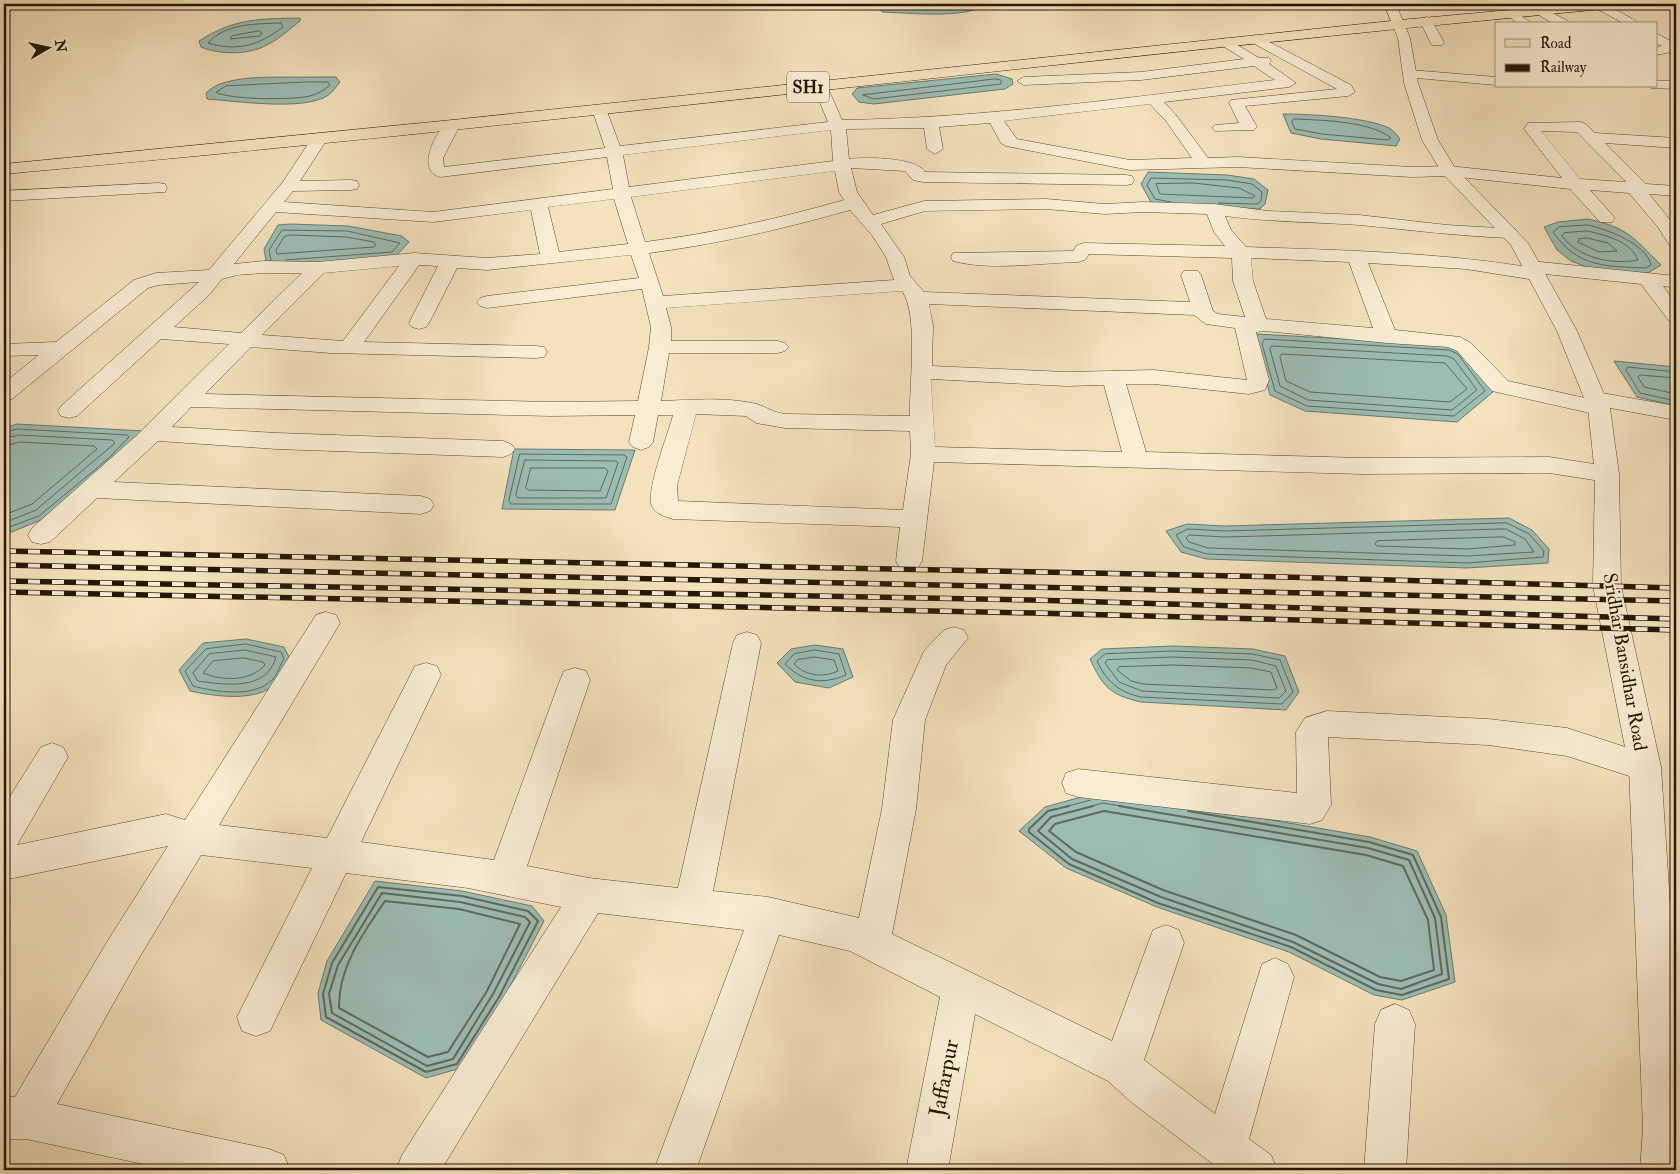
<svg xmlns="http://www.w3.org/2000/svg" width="1680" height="1174" font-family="'IM FELL Double Pica',serif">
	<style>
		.water { fill: #9cbdb4; stroke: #6c7a6e }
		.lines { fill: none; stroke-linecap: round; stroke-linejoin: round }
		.shore-far1 { stroke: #606a5c; stroke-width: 1 }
		.shore { stroke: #606a5c; stroke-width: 2 }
		.minor-casing { stroke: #584933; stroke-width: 1 }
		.tertiary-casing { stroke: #584933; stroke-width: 1 }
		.primary-casing { stroke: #241605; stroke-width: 1 }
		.minor { fill: #f8ecd3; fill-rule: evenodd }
		.tertiary { fill: #f8ecd3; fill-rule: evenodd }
		.primary { fill: #f4e2bc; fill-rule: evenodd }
		.rail-casing { stroke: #241605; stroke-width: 5.5 }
		.rail { stroke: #f8ecd3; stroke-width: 4; stroke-dasharray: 12; stroke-linecap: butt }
		.labels { text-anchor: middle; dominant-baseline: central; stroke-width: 4; stroke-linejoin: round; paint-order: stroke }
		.shield { fill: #f8ecd3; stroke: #645643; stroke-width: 1 }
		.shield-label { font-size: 18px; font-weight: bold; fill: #241605 }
		.street-label { font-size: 19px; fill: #241605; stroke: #f8ecd3 }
		.near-street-label { font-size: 22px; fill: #241605; stroke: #f8ecd3 }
	</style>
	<rect width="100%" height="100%" fill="#f4e2bc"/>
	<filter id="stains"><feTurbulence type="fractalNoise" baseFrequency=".004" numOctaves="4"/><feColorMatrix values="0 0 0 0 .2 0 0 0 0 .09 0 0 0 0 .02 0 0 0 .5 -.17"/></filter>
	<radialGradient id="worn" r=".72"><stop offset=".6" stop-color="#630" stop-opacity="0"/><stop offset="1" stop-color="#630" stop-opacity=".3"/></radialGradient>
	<path class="water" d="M876 4H982L981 8C952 18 913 13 882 12Z
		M300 18V21C290 29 279 39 267 45 249 55 220 55 201 47L199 41C235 18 259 19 300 18Z
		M996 74 1012 79 1013 84 1005 89 874 104 859 102 852 94 857 88Z
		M306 77H336L340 82C336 87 332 93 327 96 302 111 236 101 207 99L206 93C224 73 280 78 306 77Z
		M1283 114C1310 114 1366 117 1389 128 1393 130 1397 135 1400 139L1396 146 1321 139 1291 133Z
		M1148 172 1227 175 1254 179 1268 190 1265 204 1260 209 1152 204 1141 184Z
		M1588 219C1628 228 1633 237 1661 265L1648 273 1595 270 1571 261 1557 250 1544 227 1558 222Z
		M290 224 348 226 402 236 409 242 395 257 267 266 264 249 278 225Z
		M1257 334 1451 345 1482 376 1493 392 1457 422 1305 411 1270 395 1257 344Z
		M1614 361 1676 367V406L1637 397Z
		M17 424 144 431 41 520 4 535V428Z
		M514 449 635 450 615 510 502 509Z
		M1509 518 1532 530 1549 549 1548 563 1467 568 1206 559 1181 552 1166 531 1187 524 1224 526Z
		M246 639 284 647 290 659C286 666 282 676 276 683 258 703 213 696 190 691L179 670 203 643Z
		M815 645 843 649 853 677 829 688 795 682 777 663 791 649Z
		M1173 646 1253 649 1285 656 1299 692 1286 710 1141 702C1110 695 1103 687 1090 659L1102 649Z
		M1103 791 1370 837 1417 851 1446 915 1455 982 1402 1000 1374 995 1289 952 1157 907 1066 868 1019 831 1045 807Z
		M375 881 462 891 532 906 544 921 503 1000 461 1068 426 1078 321 1020 318 993 327 961Z"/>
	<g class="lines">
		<path class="shore-far1" d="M882 4 885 7H968L977 4
			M281 23 283 27C259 45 238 52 208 43 225 23 257 24 281 23Z
			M259 31 262 33 260 36 230 39 232 36Z
			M995 79 1001 80V84L874 99 863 95Z
			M306 82H328L330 85C324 90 318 94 310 96 294 100 228 100 216 92L226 86Z
			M1294 119C1321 120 1370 121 1391 138L1388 140 1322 134 1295 129 1292 122Z
			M1193 183 1239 188 1255 196 1253 198 1160 194 1156 184Z
			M1171 202 1155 199 1147 185 1151 178 1227 180 1252 184 1262 192 1261 201 1257 204 1218 203
			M1588 225C1606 229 1647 244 1651 265L1646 268C1606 266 1578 268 1553 232L1559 227Z
			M1588 231C1607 236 1629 240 1638 260 1611 265 1579 258 1562 236L1564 233Z
			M290 235 346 237 374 242 376 245 374 247 277 254 276 250 284 237Z
			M1587 238 1608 243 1617 251 1599 252 1578 242 1579 239Z
			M271 260 269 250 282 230 347 231 400 243 392 252 285 260
			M1265 339 1449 350 1458 354 1485 391 1454 416 1307 406 1275 391 1262 344Z
			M1272 346 1447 356 1454 359 1477 390 1452 410 1308 400 1280 386 1270 349Z
			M1282 354 1445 363 1467 389 1450 402 1310 392 1286 381 1280 357Z
			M1676 372 1628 367 1626 370 1640 393 1676 401
			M1676 378 1640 375 1638 377 1644 387 1676 394
			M4 432 18 429 127 435 129 437 109 458 39 516 4 529
			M4 438 19 435 112 440 115 443 36 510 4 523
			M4 446 20 442 94 446 97 449 32 504 4 515
			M520 454 624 455 627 457 611 504H511L509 501Z
			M525 460 616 461 618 463 606 498H518L516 495Z
			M531 468H605L608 471 600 491 528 490 526 488Z
			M1507 523 1529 534 1544 551 1543 557 1467 563 1207 554 1184 547 1176 535 1188 529 1225 531Z
			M1506 529 1525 539 1534 552 1467 556 1208 548 1189 542 1186 538 1189 535 1225 537Z
			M1504 537 1515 542V545L1467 549 1377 546 1375 544 1377 541Z
			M246 644 281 652 284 659C280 665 278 674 272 680 254 698 216 692 193 686L185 671 206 649Z
			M245 650 276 657C267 691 226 685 198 681L193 673 209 654Z
			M815 650 839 654 846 675C822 685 803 682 785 664L794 654Z
			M1173 651 1253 654 1280 660 1293 692 1282 704 1141 697C1119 692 1107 682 1097 661L1105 654Z
			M815 657 834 660 838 671C823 678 806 676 794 664L797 660Z
			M1173 657 1252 660 1276 666 1286 691 1279 698 1142 691 1119 682 1105 663 1107 660Z
			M244 658 263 662 265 665C250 682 222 681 203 673L213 661Z
			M1173 665 1251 668 1271 672 1277 688 1274 690 1143 684 1131 681 1117 670 1119 667Z
			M1064 807 1091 800
			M1088 807 1103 803 1126 807"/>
		<path class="shore" d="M1069 806 1048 811 1029 829V832L1069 864 1158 903 1291 947 1376 990 1402 995 1449 979 1441 917 1413 855 1369 842 1188 811
			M1093 806 1051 817 1038 831 1072 859 1161 897 1293 942 1378 984 1401 989 1442 974 1435 918 1409 860 1368 848 1119 806
			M1104 811 1366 855 1403 866 1428 920 1434 970 1401 981 1380 977 1296 935 1163 890 1076 852 1049 831 1055 824Z
			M378 887 462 896 528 911 538 921 499 997 457 1064 426 1072 326 1017 323 994 332 963Z
			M382 893 460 902 525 917 530 922 493 994 453 1059 427 1066 332 1013 329 994 338 965Z
			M385 901 459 909 520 924 487 991 448 1052 428 1057 339 1008C338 968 363 933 385 901Z"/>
		<defs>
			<path id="minor" d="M1594 4H1606L1641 24H1625L1595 8Z
				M1666 4H1676V11Z
				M1541 7 1568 21 1570 24H1554L1537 14 1535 11 1537 8Z
				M1511 9 1533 24H1518L1505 13Z
				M1426 17 1430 18 1444 42 1442 45H1432L1430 42 1420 21Z
				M1656 33 1676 44V51L1656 55V47L1662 46 1656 43Z
				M1256 35 1351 85 1355 92 1348 96 1245 106 1257 127 1254 130 1215 131 1212 128 1215 125 1239 123 1229 103 1231 100 1337 89 1251 42 1250 39Z
				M1226 38 1259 58H1269L1271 61 1269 64 1296 83 1289 87 1164 102 1176 115 1208 158 1238 157 1412 167 1449 166 1562 178 1524 129 1528 123 1581 122 1586 124 1595 133 1676 138V148L1605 143 1646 184 1676 186V196L1649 194 1676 227V247L1670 246 1658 227 1629 193 1590 190 1615 218 1612 222H1600L1570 189 1449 176 1412 177 1238 167 1130 170 1006 146 1001 143 990 123 939 127 943 149 935 154 927 149 924 128 846 129 849 159C866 157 916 157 925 172L1126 175 1132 176 1134 180 1132 184 1126 185 923 182 913 180 905 171 851 168 857 192 873 215 924 201 1046 199 1105 204 1143 202 1214 204 1268 211 1359 215 1447 225 1515 229 1518 233 1515 237 1509 238C1459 236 1410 230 1360 225 1315 222 1270 222 1225 216L1231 230 1246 247C1338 250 1430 252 1522 266L1524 263 1531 261 1676 276V288L1663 286 1676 304V323L1669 321 1641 284 1545 274 1542 278 1535 280 1466 269 1368 263 1395 330 1460 337 1471 343 1508 381 1585 398 1588 394 1596 392 1676 406V420L1610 408 1607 413 1599 415 1492 391 1457 351 1448 347 1387 343 1265 331 1256 332 1269 380 1265 390 1249 394 1154 384H1126L1146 452 1363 458 1549 457 1607 466 1616 468 1619 474 1616 480 1607 482 1549 473 1363 474 934 462 922 561 918 568 909 571 900 568 896 561 900 527 673 519C665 517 653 513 651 503 648 485 668 434 673 415H658L653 442 649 447 641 450 633 447 629 442 635 415 551 416 191 407 172 427 277 433 503 441 511 444 515 449 511 454 503 457 277 449 158 441 114 482 421 496 430 499 434 505 430 511 421 514 97 498 50 542 41 544 32 542 28 535 32 528 135 437 229 344 161 339 77 416 69 418 61 416 58 411 61 406 199 282 158 285 148 288 12 399 4 401V383L39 355 4 356V344L56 342 134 280 156 273 209 270 282 183 314 135 320 133 328 138 300 181 351 180 357 181 359 185 357 189 351 190 293 191 284 202 433 212 613 189 607 157 440 177C413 170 440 123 452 120L460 125 443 158 444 167 605 148 592 109 599 105 606 109 620 146 828 122 813 86 820 82 827 86 842 120C988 118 1131 97 1275 80L1254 66 1141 80 1024 85 1017 81 1024 77 1141 72 1244 59 1221 45 1219 42ZM1150 104 1166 121 1192 158 1130 160 1017 139 1004 121ZM831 130 833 161 629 187 623 155ZM1541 131 1577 132 1626 182 1580 179ZM835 171 839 192 844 200C778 219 714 233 645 242L631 197ZM614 199 628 244 559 252 548 207ZM1046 209 1105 214 1143 212 1207 214 1214 232 1225 246 1084 243 1077 245 1073 251 953 253 951 257 953 261C992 271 1038 263 1078 262L1085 260 1089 254 1232 258 1233 281 1245 317 1218 314 1213 311 1201 275 1198 271H1184L1181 275 1190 302 924 292 910 276 904 257 881 224 925 211ZM531 210 540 254 487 258 414 253 318 262 264 261 234 264 276 212 433 222ZM850 210 872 235 886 257 894 280 663 296 649 253C718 244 783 229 850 210ZM631 255 639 278 487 296 480 298 477 302 480 306 487 308 642 289 651 327 649 347 638 401 551 402 205 394 251 347 331 353 536 358 544 357 547 352 544 347 536 346 364 342 419 265 438 266 409 323 412 327 419 329 426 327 429 323 457 268 487 270ZM1251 258 1349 262 1373 328 1266 319 1253 281ZM399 266 343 341 262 335 324 273ZM264 273H302L241 333 174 327 209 295 222 279 237 275ZM902 291C919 313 909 386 910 416L785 414C770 412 764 405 752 403 722 397 691 400 661 401L669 353H778L785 351 789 347 785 343 778 341H671V327L666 308ZM929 304 1194 315 1206 324 1235 328 1247 380 1154 370 1066 372 932 366 933 326ZM931 379 1066 386 1104 385 1122 452 935 447ZM696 414 746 416 756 423 785 428 910 431 911 454 903 510 678 501 677 486Z
				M1410 70 1496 77V85L1405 77 1403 74 1405 71Z
				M1656 81H1676V89L1651 88 1650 86H1656Z
				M159 183 165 184 167 188 165 192 4 201V191Z
				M326 612 336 615 340 623 219 825 327 838 415 666 426 663 437 666 441 675 361 842 494 860 560 680 564 671 575 668 586 671 590 680 527 866 589 878 678 888 733 643 737 635 747 632 757 635 761 643 713 891 768 897 859 918 882 809 893 720 924 651 944 630 954 627 964 630 968 638 946 665 925 720 916 809 892 934 1112 1041 1153 930 1166 925 1179 930 1184 943 1144 1060 1215 1114 1262 964 1275 958 1288 964 1294 977 1249 1139 1271 1155 1277 1170H1221L1131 1102 1108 1081 975 1014 948 1170H906L940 997 850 951 779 935 696 1170H654L744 930 598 913 441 1170H396L402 1155 561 907 468 888 346 873 270 1031 256 1036 242 1031 237 1017 312 868 201 855 136 963 57 1104 269 1149 284 1155 290 1170H171L26 1139H4V1097H15L110 937 168 846 4 880V806L41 747 52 743 63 747 68 757 17 845 166 814 185 820 316 615Z
				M1327 711 1488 719 1567 728 1656 757 1661 767 1656 777 1645 781 1567 756 1488 745 1328 737 1331 805 1322 820 1310 824 1078 797 1066 793 1062 783 1066 773 1078 769 1297 793 1296 732 1305 718Z
				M1395 1004 1409 1010 1415 1024 1406 1170H1364L1375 1024 1381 1010Z"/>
			<path id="tertiary" d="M1384 4H1396L1410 38 1418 83 1438 140 1455 168 1528 243 1577 331 1610 408 1619 474 1621 586 1661 767 1676 996V1170H1640L1643 1128 1629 767 1593 586 1595 474 1588 408 1557 331 1511 245 1443 174 1422 140 1404 83 1398 38Z"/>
			<path id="primary" d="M1577 4H1619L1613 8C1076 58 541 126 4 174V164L452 120 1400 20Z"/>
		</defs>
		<use href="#minor" class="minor-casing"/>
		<use href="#tertiary" class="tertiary-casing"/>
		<use href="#primary" class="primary-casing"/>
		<use href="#minor" class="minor"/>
		<use href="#tertiary" class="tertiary"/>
		<use href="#primary" class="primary"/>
		<defs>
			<path id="rail" d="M4 551 1283 577 1676 588
				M4 565 1676 601
				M4 581 1032 600 1676 619
				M4 592 1034 613 1676 630"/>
		</defs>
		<use href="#rail" class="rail-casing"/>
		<use href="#rail" class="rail"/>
	</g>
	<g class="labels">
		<rect class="shield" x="787" y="71.5" width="42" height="31" rx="4"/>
		<g class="shield-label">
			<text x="808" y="87">SH1</text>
		</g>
		<g class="street-label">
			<text transform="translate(1625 662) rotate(80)">Sridhar Bansidhar Road</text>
		</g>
		<g class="near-street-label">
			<text transform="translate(944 1078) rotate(-79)">Jaffarpur</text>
		</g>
	</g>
	<rect width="1680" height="1174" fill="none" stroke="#f4e2bc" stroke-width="20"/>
	<rect x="5" y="5" width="1670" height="1164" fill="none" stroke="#241605" stroke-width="2.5"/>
	<rect x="10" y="10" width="1660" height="1154" fill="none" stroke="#241605"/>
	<rect x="1495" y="22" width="162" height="65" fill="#f8ecd3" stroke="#a39681"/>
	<rect x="1505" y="39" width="25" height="8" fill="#f4e2bc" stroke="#a39681"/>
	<text x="1540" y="48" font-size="15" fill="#241605">Road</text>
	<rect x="1505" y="64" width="25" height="8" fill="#241605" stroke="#a39681"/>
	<text x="1540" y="72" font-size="15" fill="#241605">Railway</text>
	<g transform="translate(48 48) rotate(81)" stroke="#f8ecd3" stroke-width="4" paint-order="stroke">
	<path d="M0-4L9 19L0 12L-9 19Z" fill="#241605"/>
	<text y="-8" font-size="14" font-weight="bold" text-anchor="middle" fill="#241605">N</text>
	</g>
	<rect width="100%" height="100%" filter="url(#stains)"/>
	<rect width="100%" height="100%" fill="url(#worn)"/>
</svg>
